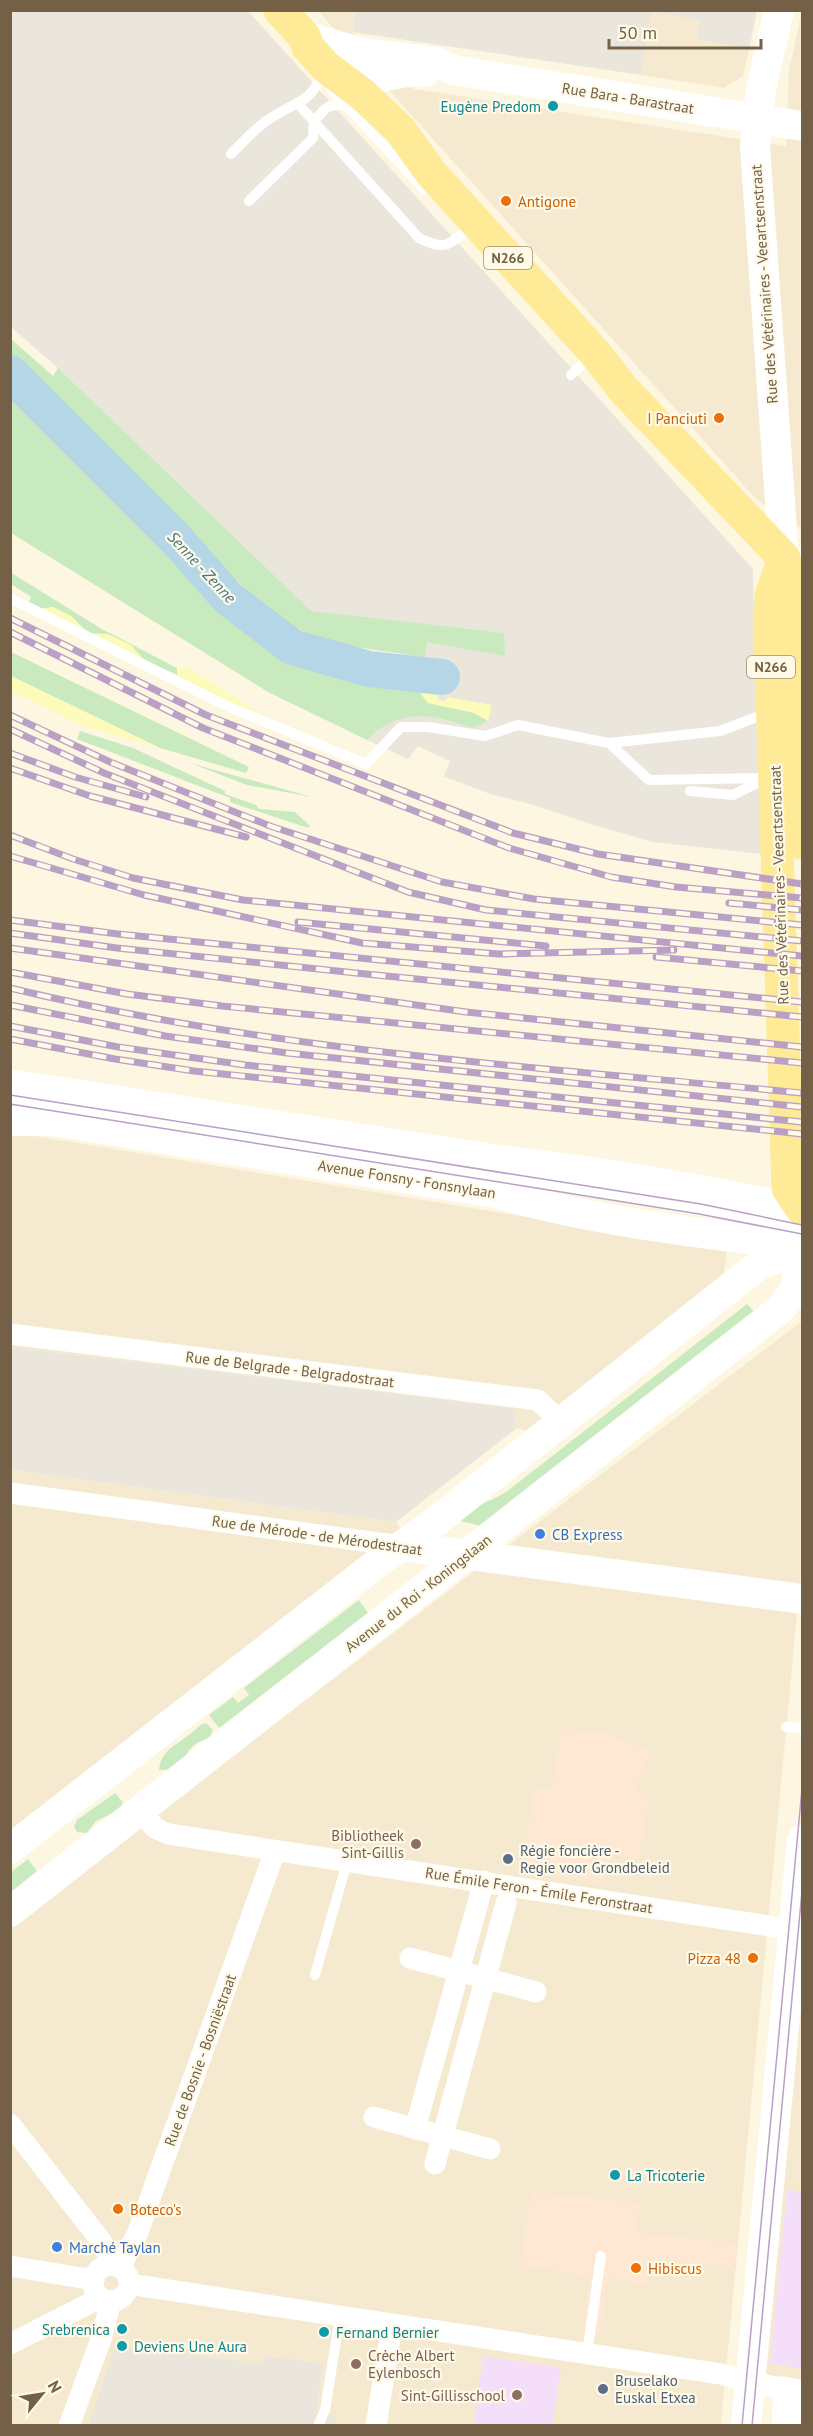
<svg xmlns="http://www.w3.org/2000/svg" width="813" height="2436" font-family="'PT Sans',sans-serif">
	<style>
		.residential { fill: #f5eacf }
		.commercial { fill: #fee8d4 }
		.industrial { fill: #ebe6dc }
		.education { fill: #f4def9 }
		.green { fill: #c9eabf }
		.sand { fill: #fdfbba }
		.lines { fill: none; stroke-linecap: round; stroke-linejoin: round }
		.river { stroke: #b5d6e7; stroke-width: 36 }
		.lane { stroke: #fff; stroke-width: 10 }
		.street { stroke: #fff; stroke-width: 21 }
		.secondary { stroke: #fff; stroke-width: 30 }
		.primary { stroke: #feea97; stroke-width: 33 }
		.tram { stroke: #bba0c6; stroke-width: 1.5 }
		.rail-casing { stroke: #bba0c6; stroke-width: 7 }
		.rail { stroke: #fffae8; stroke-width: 4.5; stroke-dasharray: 14; stroke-linecap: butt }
		.culture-dot { fill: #0f9aa8; stroke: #fffae8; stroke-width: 2 }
		.food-dot { fill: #e8710a; stroke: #fffae8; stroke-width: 2 }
		.shop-dot { fill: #3f7fe0; stroke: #fffae8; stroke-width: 2 }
		.education-dot { fill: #8d6e63; stroke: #fffae8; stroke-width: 2 }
		.service-dot { fill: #5c6f8a; stroke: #fffae8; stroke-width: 2 }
		.labels { text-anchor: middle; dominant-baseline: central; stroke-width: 4.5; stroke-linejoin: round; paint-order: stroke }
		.shield { fill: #fffae8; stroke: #9e8e77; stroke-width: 1.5 }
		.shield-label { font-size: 14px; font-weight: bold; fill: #746047 }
		.street-label { font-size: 15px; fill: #746047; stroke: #fffae8 }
		.culture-label { font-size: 15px; fill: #0d838f; stroke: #fffae8; text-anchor: start }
		.food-label { font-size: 15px; fill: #c56008; stroke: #fffae8; text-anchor: start }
		.shop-label { font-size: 15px; fill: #366cbe; stroke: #fffae8; text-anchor: start }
		.education-label { font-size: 15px; fill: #785e54; stroke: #fffae8; text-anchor: end }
		.service-label { font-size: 15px; fill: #4e5e75; stroke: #fffae8; text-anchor: start }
		.water-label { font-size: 16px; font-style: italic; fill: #437590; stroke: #fffae8 }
	</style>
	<rect width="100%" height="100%" fill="#fdf7e1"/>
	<path class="residential" d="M318 11H355L352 32 414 89 786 146 789 70 802 11V529L757 500Z
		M652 11 701 21 697 39 749 50 743 76 724 88 641 75Z
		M10 1132 727 1250 723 1280 527 1431 517 1428 511 1408 11 1347Z
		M802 1321V1560L721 2425 11 2426V1925Z
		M11 1470 396 1522 401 1529 11 1834Z
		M802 1952V2381L768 2375 761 2366Z"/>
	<path class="commercial" d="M561 1728 608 1734 650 1752 634 1792 650 1794 639 1859 612 1854 601 1883 521 1871 534 1790 536 1787 552 1790Z
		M531 2192 640 2203 636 2233 737 2243 734 2267 650 2258 647 2284 608 2278 599 2337 582 2334 590 2276 520 2265Z"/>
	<path class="industrial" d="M11 11H248L753 569 761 854 653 842 597 826 527 803 493 795 448 778 444 776 450 761 418 746 408 759 367 740 409 638 317 619 58 368 11 327Z
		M355 11V10L757 11 749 50 697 39 700 21 652 11 641 75 352 32Z
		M11 1347 512 1408 517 1428 396 1522 11 1470Z
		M116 2345 263 2364 264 2356 323 2364 316 2411 336 2417 334 2426H88Z"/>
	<path class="education" d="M787 2189 802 2193V2369L770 2363Z
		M483 2356 561 2368 552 2425H474Z"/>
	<path class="green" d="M10 338 53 376 58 368 311 611 504 633 505 656 427 642 425 657C361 647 305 647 255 599L11 354Z
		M14 394 156 531 167 552 261 642C307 674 363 678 417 689L428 703 474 713 488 721 473 728C433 715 401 706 367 740L268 692 11 533 10 395Z
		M10 572 100 628 177 668 178 676 88 633 71 616 53 607 41 609 29 603 31 597 11 584Z
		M11 652 249 767 246 773 160 748 11 676Z
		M80 731 133 748 225 791V794L256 805 259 809 295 812 310 826 308 828 230 802V798L77 739Z
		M190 763 312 797 247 785Z
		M747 1304 757 1315 486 1527 452 1519C468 1507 489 1503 506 1492Z
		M359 1600 368 1613 219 1728 209 1715 233 1697 238 1703 249 1695 244 1688Z
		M206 1723 213 1730 210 1737C206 1740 201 1740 197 1743 179 1755 188 1771 159 1770 161 1751 173 1747 186 1737 194 1732 198 1725 206 1723Z
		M115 1793 123 1802 119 1810 96 1821 87 1833 77 1832 74 1827 77 1820Z
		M28 1859 37 1871 11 1892V1872Z"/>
	<path class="sand" d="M53 607 71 616 88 633 108 634 131 645 144 660 177 675V668H189L268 718C189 691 115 647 41 609Z
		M11 676 160 748 83 726 11 691Z
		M417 689 439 693 438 700 446 701 447 697 492 705 488 721 474 713 428 703Z"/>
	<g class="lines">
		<path class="river" d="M10 373 178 541 228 598 292 647 369 669 442 677"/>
		<path class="lane" d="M331 89 425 190
			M299 105 419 238C441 248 446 249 464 232
			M231 154C244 141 258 125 274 116 301 99 309 104 325 70
			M249 201 313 138 314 121 325 109 330 106 351 104
			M571 375 592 355
			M10 598 225 705 366 764 401 727H428L485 736 518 725 609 743 720 731 767 713
			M609 743 649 780 771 778
			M690 791 733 795 759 782
			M10 1100 62 1108
			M199 1130 555 1185 802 1229
			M786 1727 802 1728
			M315 1975 347 1862
			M587 2354 601 2256
			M318 2426 325 2410 340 2316"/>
		<path class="street" d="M10 1334 538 1400 560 1421
			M10 1493 401 1546
			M141 1811 155 1828 168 1834 802 1931
			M410 1958 536 1992
			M374 2117 490 2149
			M10 2124 101 2241 113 2265
			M415 2129 484 1881
			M435 2164 506 1903
			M93 2283a18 18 0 1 1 36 0a18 18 0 1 1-36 0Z
			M10 2266 94 2280
			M120 2268 138 2232 275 1851
			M129 2284 721 2374 769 2386 802 2390
			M10 2344 100 2298
			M802 2406H800L802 2425
			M69 2426 101 2339 111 2301
			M376 2426 392 2325
			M782 2426 784 2387"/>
		<path class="secondary" d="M779 10 761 89 755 147 784 558 796 563
			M304 36 362 53 436 62 453 70 802 126
			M329 67C343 72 359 79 374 78 393 76 406 69 425 72
			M10 1084 499 1160C601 1171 702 1189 802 1210
			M10 1121H54L496 1193C596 1222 700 1233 802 1246
			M401 1546 802 1599
			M10 1849 376 1564 438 1520 737 1282 758 1266 802 1247
			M10 1912 779 1310 793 1294 802 1258
			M746 2426 802 1840"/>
		<path class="primary" d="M280 10 304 36 308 47 326 67 362 94 401 131 431 173 595 353 624 390 784 558
			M784 558 771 596 770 633 788 1188 802 1209
			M784 558 795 606 802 843"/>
		<path class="tram" d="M10 1095 701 1204 802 1225
			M10 1104 699 1214 802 1234
			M742 2426 802 1789
			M752 2426 802 1891"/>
		<defs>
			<path id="rail" d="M10 618 206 715 513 833 598 854 802 884
				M10 632 203 728 509 848 611 877 676 887 802 898
				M10 715 110 762 270 826 442 882 534 899 802 925
				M10 729 104 773 408 892 486 910 802 941
				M10 753 75 777 146 797
				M10 768 90 796 246 837
				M10 835 73 859 133 878 243 900 802 956
				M10 856 144 895 362 943 499 954 674 950
				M729 903 802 910
				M10 920 118 934 802 1002
				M298 922 546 946
				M10 933 117 948 356 973 802 1017
				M10 948 466 1012 802 1047
				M656 957 802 971
				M10 972 127 994 222 1006 802 1063
				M10 988C270 1051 537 1067 802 1093
				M10 1005 165 1036 287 1053 802 1107
				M10 1026 118 1047 245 1065 802 1122
				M10 1039 115 1059 194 1071 802 1134"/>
		</defs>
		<use href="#rail" class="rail-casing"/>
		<use href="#rail" class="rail"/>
	</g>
	<g class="culture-dot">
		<circle cx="553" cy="106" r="6"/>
		<circle cx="615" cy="2175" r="6"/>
		<circle cx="122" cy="2329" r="6"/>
		<circle cx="324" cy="2332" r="6"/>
		<circle cx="122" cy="2346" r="6"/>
	</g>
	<g class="food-dot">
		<circle cx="506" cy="201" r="6"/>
		<circle cx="719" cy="418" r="6"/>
		<circle cx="753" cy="1958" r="6"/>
		<circle cx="118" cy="2209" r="6"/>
		<circle cx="636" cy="2268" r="6"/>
	</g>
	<g class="shop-dot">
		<circle cx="540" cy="1534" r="6"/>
		<circle cx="57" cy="2247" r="6"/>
	</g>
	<g class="education-dot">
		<circle cx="416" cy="1844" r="6"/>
		<circle cx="356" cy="2364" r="6"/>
		<circle cx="517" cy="2395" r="6"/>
	</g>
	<g class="service-dot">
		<circle cx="508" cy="1859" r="6"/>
		<circle cx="603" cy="2389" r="6"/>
	</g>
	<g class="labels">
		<g class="shield">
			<rect x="484" y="247" width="48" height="22" rx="4.5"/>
			<rect x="747" y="656" width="48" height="22" rx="4.5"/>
		</g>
		<g class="shield-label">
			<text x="508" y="258">N266</text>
			<text x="771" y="667">N266</text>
		</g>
		<g class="street-label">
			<text transform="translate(628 98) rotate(9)">Rue Bara - Barastraat</text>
			<text transform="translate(764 284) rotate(-94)">Rue des Vétérinaires - Veeartsenstraat</text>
			<text transform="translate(779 885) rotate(-92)">Rue des Vétérinaires - Veeartsenstraat</text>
			<text transform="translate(407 1179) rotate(9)">Avenue Fonsny - Fonsnylaan</text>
			<text transform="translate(290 1369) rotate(7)">Rue de Belgrade - Belgradostraat</text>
			<text transform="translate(317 1535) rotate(8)">Rue de Mérode - de Mérodestraat</text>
			<text transform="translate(418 1593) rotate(-38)">Avenue du Roi - Koningslaan</text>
			<text transform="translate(539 1890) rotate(9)">Rue Émile Feron - Émile Feronstraat</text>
			<text transform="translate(200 2060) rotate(-70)">Rue de Bosnie - Bosniëstraat</text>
		</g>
		<g class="culture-label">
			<text x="541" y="106" text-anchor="end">Eugène Predom</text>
			<text x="627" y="2175">La Tricoterie</text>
			<text x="110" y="2329" text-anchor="end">Srebrenica</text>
			<text x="336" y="2332">Fernand Bernier</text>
			<text x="134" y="2346">Deviens Une Aura</text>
		</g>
		<g class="food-label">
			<text x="518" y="201">Antigone</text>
			<text x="707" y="418" text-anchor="end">I Panciuti</text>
			<text x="741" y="1958" text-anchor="end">Pizza 48</text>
			<text x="130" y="2209">Boteco's</text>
			<text x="648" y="2268">Hibiscus</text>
		</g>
		<g class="shop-label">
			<text x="552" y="1534">CB Express</text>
			<text x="69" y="2247">Marché Taylan</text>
		</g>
		<g class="education-label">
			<text x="404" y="1835">Bibliotheek<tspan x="404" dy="17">Sint-Gillis</tspan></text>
			<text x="368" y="2355" text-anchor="start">Crèche Albert<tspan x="368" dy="17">Eylenbosch</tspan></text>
			<text x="505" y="2395">Sint-Gillisschool</text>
		</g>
		<g class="service-label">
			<text x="520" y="1850">Régie foncière -<tspan x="520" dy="17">Regie voor Grondbeleid</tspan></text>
			<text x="615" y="2380">Bruselako<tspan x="615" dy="17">Euskal Etxea</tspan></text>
		</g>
		<g class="water-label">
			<text transform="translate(202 567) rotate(47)">Senne - Zenne</text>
		</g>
	</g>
	<rect width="813" height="2436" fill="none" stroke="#746047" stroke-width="24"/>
	<g transform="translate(42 2394) rotate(60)" stroke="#fffae8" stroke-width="4.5" paint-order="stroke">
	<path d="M0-4.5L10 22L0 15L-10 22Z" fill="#746047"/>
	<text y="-9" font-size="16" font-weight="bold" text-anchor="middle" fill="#746047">N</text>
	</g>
	<path d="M609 39v9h152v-9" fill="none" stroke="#746047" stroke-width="3"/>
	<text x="618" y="39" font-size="18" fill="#746047" stroke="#fffae8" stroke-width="4.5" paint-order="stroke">50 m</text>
</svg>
